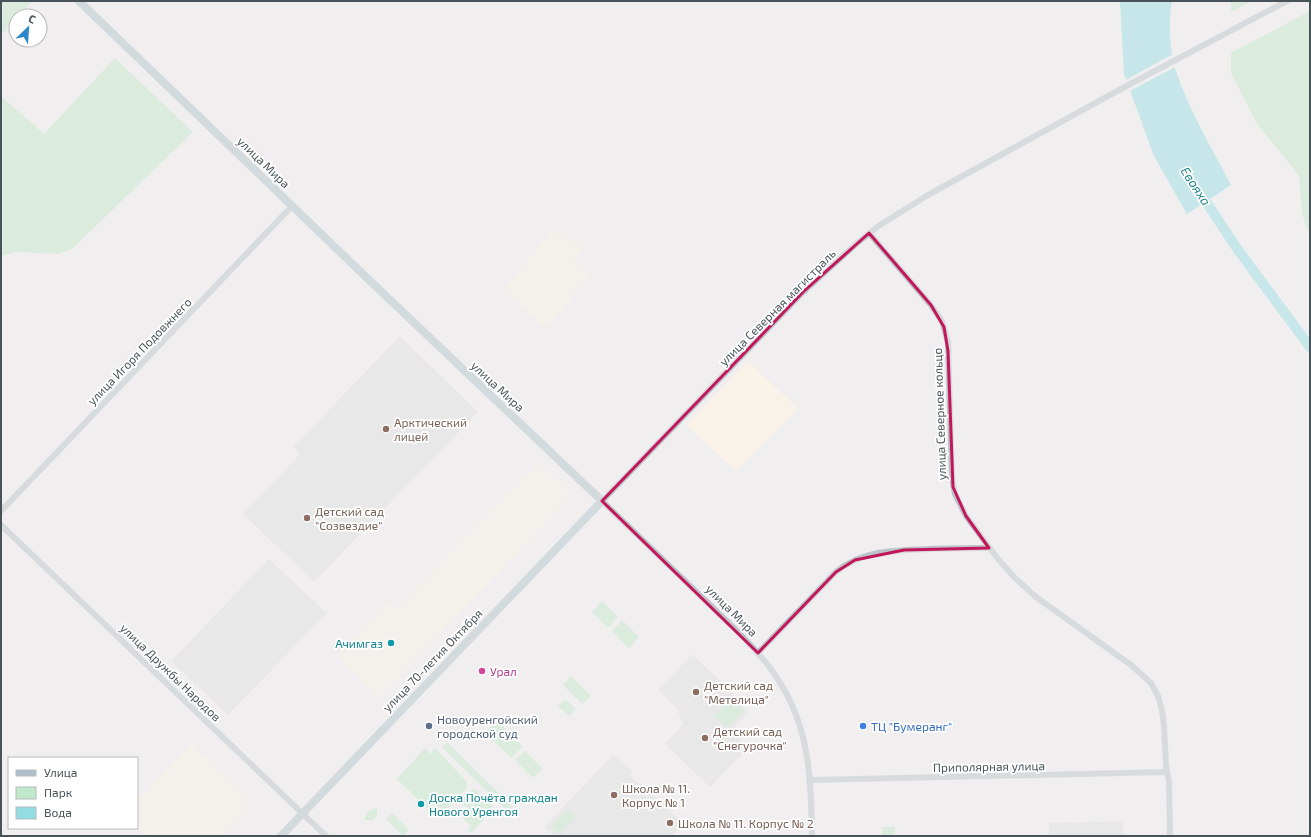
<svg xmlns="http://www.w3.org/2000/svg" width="1311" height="837" font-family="'Exo 2',sans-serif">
	<rect width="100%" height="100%" fill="#f0eeee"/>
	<g fill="#f9f2e8">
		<path d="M 552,230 L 558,235 L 561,231 L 582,249 L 573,259 L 591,275 L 569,298 L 572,301 L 546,328 L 503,291 Z"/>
		<path d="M 748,361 L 798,409 L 736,471 L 686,425 Z"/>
		<path d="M 539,463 L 572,495 L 379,698 L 336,655 L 388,601 L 396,609 Z"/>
		<path d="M 192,743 L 241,790 L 241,818 L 224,836 L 147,836 L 137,827 L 137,801 Z"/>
	</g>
	<g fill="#e1dfdf">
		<path d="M 400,336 L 478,412 L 314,582 L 243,514 L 300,454 L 293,447 Z"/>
		<path d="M 269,559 L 327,613 L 228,715 L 171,661 Z"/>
		<path d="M 692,654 L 734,694 L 732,697 L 749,712 L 731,730 L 749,747 L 710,787 L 665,744 L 683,724 L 677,709 L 658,690 Z"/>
		<path d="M 613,755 L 619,758 L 632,771 L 631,776 L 637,782 L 640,783 L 684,824 L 672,836 L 554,836 L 544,827 Z"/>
		<path d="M 1123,821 L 1123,832 L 1125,833 L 1125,836 L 1049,836 L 1049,823 Z"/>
	</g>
	<g fill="#c0e9cb">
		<path d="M 1,1 L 32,1 L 19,16 L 16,16 L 16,19 L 1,35 Z"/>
		<path d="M 1231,1 L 1252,1 L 1231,12 Z"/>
		<path d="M 1310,11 L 1310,231 L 1307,228 L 1302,214 L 1299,177 L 1290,164 L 1257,124 L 1231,73 L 1231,53 Z"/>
		<path d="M 115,58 L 193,132 L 72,249 L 59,254 L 16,252 L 1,256 L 1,96 L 44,134 Z"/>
		<path d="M 602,601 L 618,617 L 608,628 L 592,612 Z"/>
		<path d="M 622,620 L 639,637 L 629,648 L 612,631 Z"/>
		<path d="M 571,676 L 591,696 L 582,704 L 563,685 Z"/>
		<path d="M 732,697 L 745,710 L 727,728 L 714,716 Z"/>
		<path d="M 565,699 L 576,709 L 569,716 L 558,706 Z"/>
		<path d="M 497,720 L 523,747 L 511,758 L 485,732 Z"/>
		<path d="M 447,742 L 513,807 L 508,812 L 442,747 Z"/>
		<path d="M 425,748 L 431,754 L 435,748 L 467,782 L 466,789 L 442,815 L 432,805 L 428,809 L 397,779 Z"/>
		<path d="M 525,751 L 543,769 L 533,778 L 515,760 Z"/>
		<path d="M 474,788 L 494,808 L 471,833 L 468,830 L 471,826 L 462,817 L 469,809 L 461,802 Z"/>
		<path d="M 377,807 L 377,816 L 373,820 L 364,820 L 368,812 Z"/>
		<path d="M 567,810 L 575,818 L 560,835 L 551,826 Z"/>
		<path d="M 392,813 L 409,830 L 403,836 L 386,819 Z"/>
		<rect x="882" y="827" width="13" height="9"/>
	</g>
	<path fill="#92dce2" d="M 1120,1 L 1172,1 C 1168,19 1170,54 1176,71 C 1189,111 1212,148 1231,185 L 1187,214 L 1154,156 L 1124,74 Z"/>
	<path fill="#f0eeee" d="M 1175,53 L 1177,66 L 1128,92 L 1124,81 Z"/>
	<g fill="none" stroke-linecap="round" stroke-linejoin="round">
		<path stroke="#92dce2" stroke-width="10" d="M 1199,191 L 1238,250 L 1310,347"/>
		<g stroke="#bac4c9" stroke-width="6">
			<path d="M 869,233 L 931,305 L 942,321 L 948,342 L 952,478 L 955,494 L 966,516 L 998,559 L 1015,578 L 1036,597 L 1131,665 L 1151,683 L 1158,696 L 1162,710 L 1164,726 L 1166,765 L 1169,782 L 1170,836"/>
			<path d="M 1,511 L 292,206"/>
			<path d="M 1,525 L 326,836"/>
			<path d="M 758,653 L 836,572 C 862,550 897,550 930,549 C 950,548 970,548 989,548"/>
			<path d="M 811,780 L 1167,772"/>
			<path d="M 812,836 C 811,779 810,727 777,678 C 767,661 753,648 740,634 L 602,501 L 803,292 L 857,243 L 880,225 L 928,195 L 1119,90 L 1287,1"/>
		</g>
		<path stroke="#b0c0ca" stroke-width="8" d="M 79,1 L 366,277 L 602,501 L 281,836"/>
	</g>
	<path d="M0 0H1311V837H0ZM 869,233 L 931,305 L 944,327 L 948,351 L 953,487 L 966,516 L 989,548 L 904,550 L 855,560 L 836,572 L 758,653 L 602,501 L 803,292 Z" fill="#f0eeee" fill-opacity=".55" fill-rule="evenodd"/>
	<path fill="none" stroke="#c2185b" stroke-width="3" stroke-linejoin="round" d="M 869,233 L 931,305 L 944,327 L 948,351 L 953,487 L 966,516 L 989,548 L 904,550 L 855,560 L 836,572 L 758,653 L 602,501 L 803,292 Z"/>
	<g fill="#8d6e63" stroke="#fff" stroke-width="1.5">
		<circle cx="386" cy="429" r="4"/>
		<circle cx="307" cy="518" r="4"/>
		<circle cx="696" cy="692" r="4"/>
		<circle cx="705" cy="738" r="4"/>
		<circle cx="614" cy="795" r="4"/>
		<circle cx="670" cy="823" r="4"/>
	</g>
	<g fill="#0f9aa8" stroke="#fff" stroke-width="1.5">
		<circle cx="391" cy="643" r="4"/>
		<circle cx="421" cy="804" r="4"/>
	</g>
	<circle fill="#d1479c" stroke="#fff" stroke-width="1.5" cx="482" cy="671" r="4"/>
	<circle fill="#5c6f8a" stroke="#fff" stroke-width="1.5" cx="429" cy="726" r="4"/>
	<circle fill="#3f7fe0" stroke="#fff" stroke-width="1.5" cx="863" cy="726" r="4"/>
	<g text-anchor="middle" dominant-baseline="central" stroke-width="3.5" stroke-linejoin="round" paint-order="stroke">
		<g font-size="12" fill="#485359" stroke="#fff">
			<text transform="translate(264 162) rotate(44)">улица Мира</text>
			<text transform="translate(777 307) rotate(-45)">улица Северная магистраль</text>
			<text transform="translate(139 351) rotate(-46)">улица Игоря Подовжнего</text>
			<text transform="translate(498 386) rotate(43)">улица Мира</text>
			<text transform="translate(939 414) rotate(-92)">улица Северное кольцо</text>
			<text transform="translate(732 610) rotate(45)">улица Мира</text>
			<text transform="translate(432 660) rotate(-46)">улица 70-летия Октября</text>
			<text transform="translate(171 672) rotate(44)">улица Дружбы Народов</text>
			<text transform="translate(989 766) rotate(-1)">Приполярная улица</text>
		</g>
		<g font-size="12" fill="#785e54" stroke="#fff" text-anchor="start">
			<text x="394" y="422">Арктический<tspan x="394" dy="14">лицей</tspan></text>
			<text x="315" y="511">Детский сад<tspan x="315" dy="14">"Созвездие"</tspan></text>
			<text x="704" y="685">Детский сад<tspan x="704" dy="14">"Метелица"</tspan></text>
			<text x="713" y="731">Детский сад<tspan x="713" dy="14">"Снегурочка"</tspan></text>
			<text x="622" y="788">Школа № 11.<tspan x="622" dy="14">Корпус № 1</tspan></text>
			<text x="678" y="823">Школа № 11. Корпус № 2</text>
		</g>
		<g font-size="12" fill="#0d838f" stroke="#fff" text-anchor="end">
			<text x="383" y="643">Ачимгаз</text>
			<text x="429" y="797" text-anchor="start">Доска Почёта граждан<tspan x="429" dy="14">Нового Уренгоя</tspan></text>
		</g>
		<g font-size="12" fill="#b23c85" stroke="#fff" text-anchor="start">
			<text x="490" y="671">Урал</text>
		</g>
		<g font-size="12" fill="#4e5e75" stroke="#fff" text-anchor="start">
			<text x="437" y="719">Новоуренгойский<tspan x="437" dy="14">городской суд</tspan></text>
		</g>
		<g font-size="12" fill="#366cbe" stroke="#fff" text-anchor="start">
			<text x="871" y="726">ТЦ "Бумеранг"</text>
		</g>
		<g font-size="13" font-style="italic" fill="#1b828a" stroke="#fff">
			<text transform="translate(1196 186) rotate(57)">Евояха</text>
		</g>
	</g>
	<rect width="1311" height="837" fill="none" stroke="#485359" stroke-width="4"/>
	<rect x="8" y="757" width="130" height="72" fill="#ffffff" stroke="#b6babd"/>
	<rect x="16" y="770" width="20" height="6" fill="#b0c0ca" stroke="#b6babd"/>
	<text x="44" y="777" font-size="12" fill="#485359">Улица</text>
	<rect x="16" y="787" width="20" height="12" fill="#c0e9cb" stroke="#b6babd"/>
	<text x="44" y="797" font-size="12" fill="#485359">Парк</text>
	<rect x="16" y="807" width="20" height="12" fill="#92dce2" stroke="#b6babd"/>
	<text x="44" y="817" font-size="12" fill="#485359">Вода</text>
	<g transform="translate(28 28) rotate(25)"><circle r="19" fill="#ffffff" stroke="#b6babd"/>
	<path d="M0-3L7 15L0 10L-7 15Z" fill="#2d87cb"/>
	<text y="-6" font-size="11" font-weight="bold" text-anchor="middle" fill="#485359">С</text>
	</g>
</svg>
